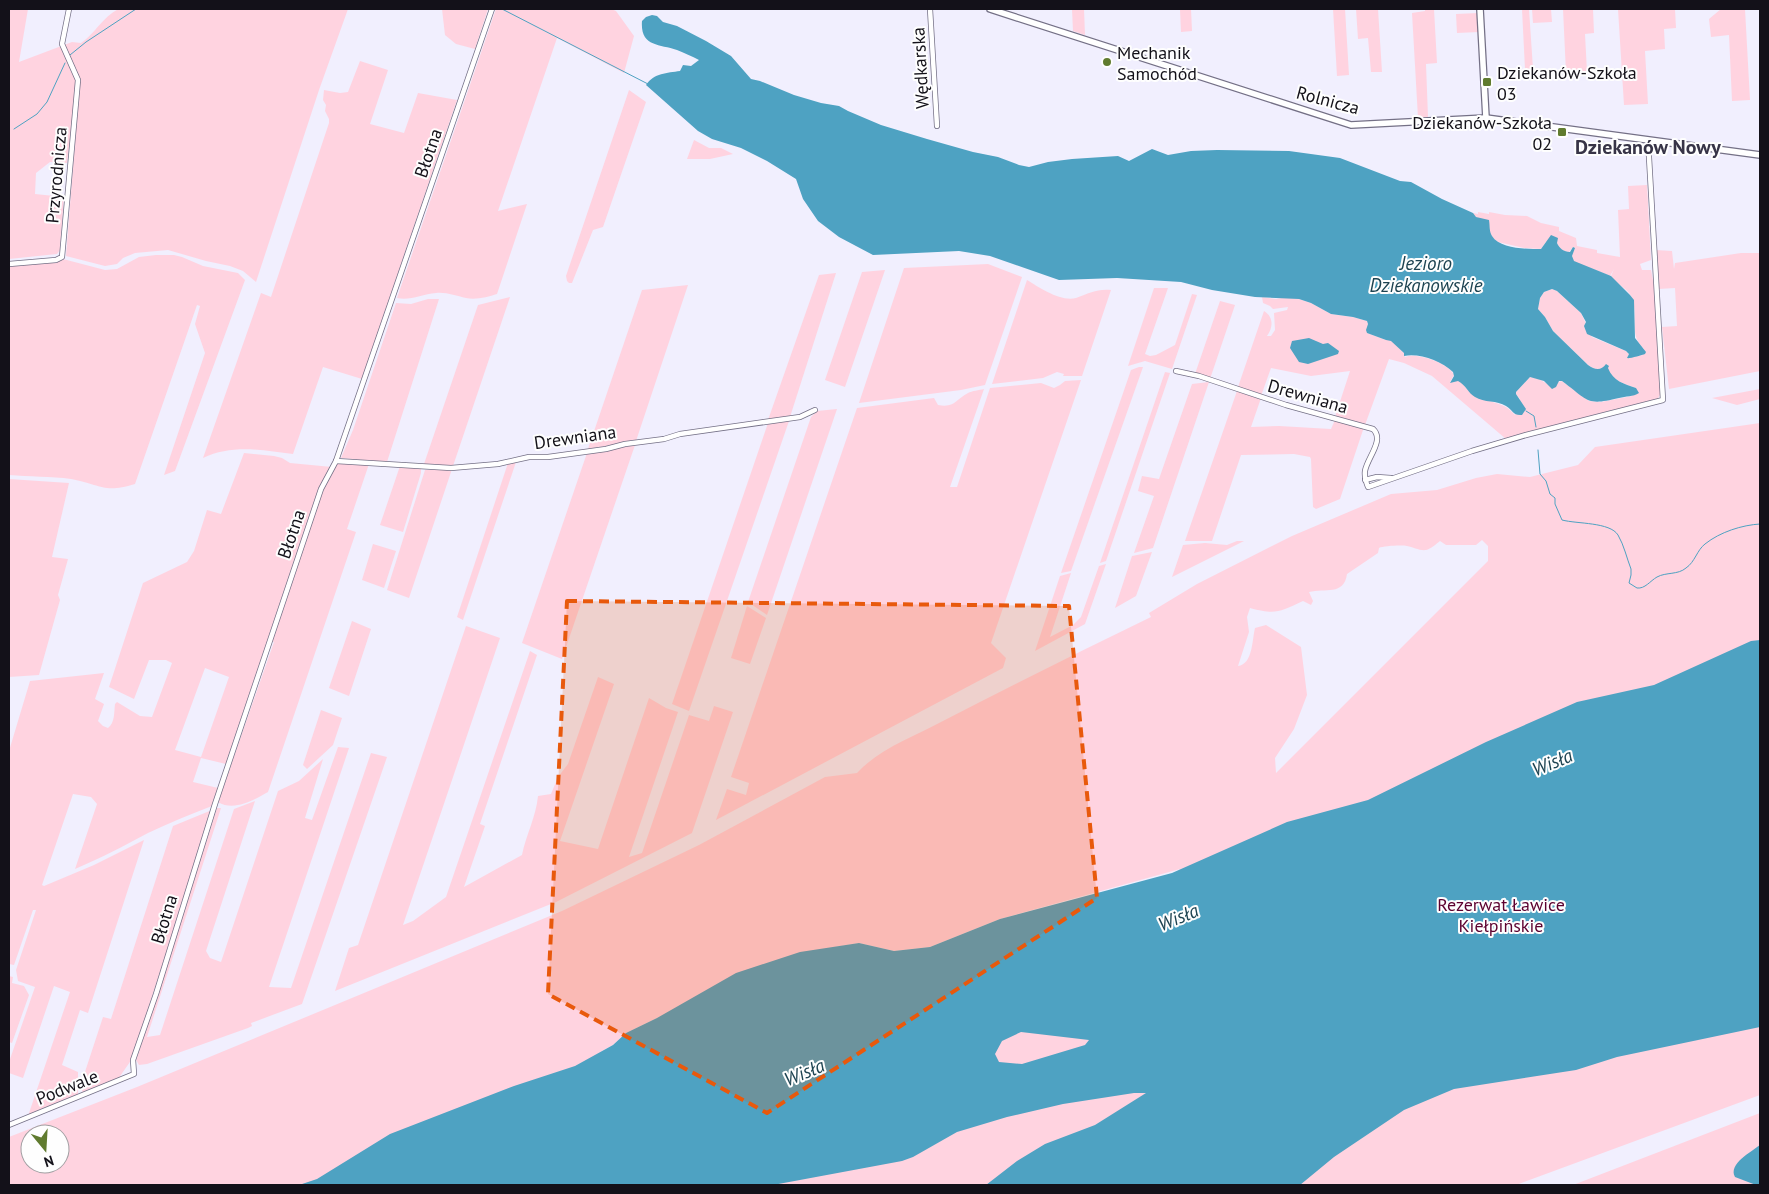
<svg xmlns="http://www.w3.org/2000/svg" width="1769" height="1194" font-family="'PT Sans',sans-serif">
	<rect width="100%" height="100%" fill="#f1effe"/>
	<g fill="#ffd3e0" fill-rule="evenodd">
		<path d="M 9,9 L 28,9 L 19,62 L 72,42 L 81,43 C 96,33 102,17 119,9 L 348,9 L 319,90 L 256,282 L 243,271 L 230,266 L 206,261 L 168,250 L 135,253 L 123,258 L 117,264 L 105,266 L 66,256 L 75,142 L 69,147 L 67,163 L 50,162 L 36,173 L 35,194 L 64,197 L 60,250 L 57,254 L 9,259 Z"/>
		<path d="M 442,9 L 488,9 L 475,49 L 456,44 L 445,35 Z"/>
		<path d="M 496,9 L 611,9 L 616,11 L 634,36 L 624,73 L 557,38 L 498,211 L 527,204 L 497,294 C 488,297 476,300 466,298 C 456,296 447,292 436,293 C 422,294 410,301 397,298 Z"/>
		<path d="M 1072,9 L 1084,9 L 1085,35 L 1073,31 Z"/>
		<path d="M 1180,9 L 1191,9 L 1192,31 L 1181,32 Z"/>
		<path d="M 1333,9 L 1345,9 L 1349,75 L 1337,76 Z"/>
		<path d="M 1356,9 L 1378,9 L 1382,72 L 1371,72 L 1368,38 L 1358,39 Z"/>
		<path d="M 1425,9 L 1434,9 L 1437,63 L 1426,64 L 1428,117 L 1418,118 L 1412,13 L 1425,11 Z"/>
		<path d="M 1522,9 L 1529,9 L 1533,69 L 1525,69 Z"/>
		<path d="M 1532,9 L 1551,9 L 1552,22 L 1533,23 Z"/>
		<path d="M 1563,9 L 1593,9 L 1594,33 L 1585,34 L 1587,72 L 1566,73 Z"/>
		<path d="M 1618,9 L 1675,9 L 1676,28 L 1664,29 L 1665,49 L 1645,51 L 1648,104 L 1624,105 Z"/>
		<path d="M 1721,9 L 1745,9 L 1750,100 L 1732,101 L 1729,35 L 1711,37 L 1709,19 Z"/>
		<path d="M 1478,13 L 1479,32 L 1457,33 L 1456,14 Z"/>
		<path d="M 360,61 L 388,70 L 370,124 L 404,133 L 418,93 L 457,100 L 362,379 L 323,367 L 293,454 C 262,450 232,444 203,458 L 261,293 L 271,297 L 329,123 L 329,119 L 325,111 L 326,105 L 323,100 L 324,90 L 340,93 L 348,92 Z"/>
		<path d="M 629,90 L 646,102 L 603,227 L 593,230 L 572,283 L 569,283 L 567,281 L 566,276 Z"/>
		<path d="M 694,140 L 709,148 L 721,148 L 733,154 L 710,159 L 687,159 Z"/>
		<path d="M 1647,185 L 1651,260 L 1640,264 L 1642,270 L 1651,270 L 1655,290 L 1661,393 L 1657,400 L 1605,412 L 1506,439 L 1432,376 L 1404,363 L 1389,359 L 1365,425 L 1335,417 L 1350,371 L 1311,376 L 1271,368 L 1261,396 L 1238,387 L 1264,311 C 1274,317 1273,328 1267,336 L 1271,336 L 1275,330 L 1274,313 L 1287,310 L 1288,307 L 1273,309 L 1270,306 L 1263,303 L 1262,297 L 1276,299 L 1287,297 L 1299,299 L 1311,303 L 1331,314 L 1353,317 L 1367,321 L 1368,324 L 1367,333 L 1386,340 L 1391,340 L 1404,353 L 1405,357 C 1417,352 1450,364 1454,375 L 1450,382 L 1458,380 C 1465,384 1467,391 1472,394 C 1488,404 1503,400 1515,415 L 1520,399 L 1516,394 L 1516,392 L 1530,377 L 1539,379 L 1549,385 L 1562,381 L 1589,401 L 1601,402 L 1632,396 L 1636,388 C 1624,384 1613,381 1607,368 L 1609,366 C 1601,369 1596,371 1588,365 L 1553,331 L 1545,317 L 1538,309 L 1540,298 L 1544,292 L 1552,289 L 1557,291 L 1581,313 L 1592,337 L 1626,351 L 1629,354 L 1628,358 L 1643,355 L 1644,349 C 1627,333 1640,315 1631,296 C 1628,290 1618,284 1613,279 L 1611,276 L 1614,269 L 1610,276 C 1598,270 1584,267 1573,261 L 1572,256 L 1574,248 L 1573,247 L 1569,252 C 1564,252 1559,248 1557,243 L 1546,242 L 1541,249 L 1524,248 L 1498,242 L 1493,238 L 1481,219 L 1474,216 L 1473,213 L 1478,214 L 1478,212 L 1489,214 L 1489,212 L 1505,215 L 1527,216 L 1541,223 L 1559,227 L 1559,231 L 1576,238 L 1577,246 L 1597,250 L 1597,253 L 1620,257 L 1618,210 L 1629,209 L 1628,186 Z"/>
		<path d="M 1656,250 L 1672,251 L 1674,269 L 1675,263 L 1741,253 L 1760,253 L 1760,371 L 1669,389 L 1662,327 L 1677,326 L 1675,288 L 1659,289 Z"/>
		<path d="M 156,255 L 174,255 L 182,257 L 203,266 L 238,273 L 245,280 L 175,471 L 164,475 L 205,353 L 195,324 L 200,306 L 197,305 L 135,484 C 103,494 100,484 71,479 C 51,476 29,477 9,475 L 9,266 L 56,262 L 63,259 L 105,270 L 117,269 L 139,257 Z"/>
		<path d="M 988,264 L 1022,277 L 985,385 L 961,390 L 859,403 L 904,268 Z"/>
		<path d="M 885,270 L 845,387 L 825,380 L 862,272 Z"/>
		<path d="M 836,273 L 790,417 L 768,420 L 819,275 Z"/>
		<path d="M 1027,280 C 1040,288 1061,302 1076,298 C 1091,293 1095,289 1111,290 L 1082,376 L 1063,376 L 1064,374 L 1057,372 L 1043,378 L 992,384 Z"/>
		<path d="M 688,285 L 636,441 L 588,449 L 642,290 Z"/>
		<path d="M 1154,288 L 1168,288 L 1145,354 L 1150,356 L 1156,355 L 1175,345 L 1192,294 L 1197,295 L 1172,369 L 1145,361 L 1128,366 Z"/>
		<path d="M 510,297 L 453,466 L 424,464 L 478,305 Z"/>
		<path d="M 428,299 L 439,299 L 387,462 L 341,458 L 353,430 L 396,303 L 411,304 Z"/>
		<path d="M 1220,301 L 1235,305 L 1210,379 L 1195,374 Z"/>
		<path d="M 1139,367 L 1143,367 L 1071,571 L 1061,573 L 1131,370 Z"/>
		<path d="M 1165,372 L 1170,373 L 1106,561 L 1100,563 Z"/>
		<path d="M 1081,380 L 991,643 L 1006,658 L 1003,668 L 716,820 L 727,789 L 746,795 L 749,783 L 731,777 L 857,408 L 934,398 L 938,405 C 955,408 955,400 968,393 C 972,391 979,390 984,389 L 950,487 L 957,487 L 990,388 L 1041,383 L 1054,388 L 1060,385 L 1065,381 Z"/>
		<path d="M 1209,382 L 1153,548 L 1134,553 L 1154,496 L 1138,491 L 1142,476 L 1159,479 L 1192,384 Z"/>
		<path d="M 1760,389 L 1760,399 L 1737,405 L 1712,398 Z"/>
		<path d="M 1237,391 L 1261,398 L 1251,427 L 1279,426 L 1331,429 L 1335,420 L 1364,427 L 1340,499 L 1316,509 L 1313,507 L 1311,459 L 1310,457 L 1294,454 L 1241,455 L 1212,541 L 1185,541 Z"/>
		<path d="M 837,409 L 767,615 L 748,602 L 811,417 L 817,411 Z"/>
		<path d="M 789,421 L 689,711 L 672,704 L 768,423 Z"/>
		<path d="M 1760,423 L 1760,1095 L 1516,1185 L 9,1185 L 9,1137 L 137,1087 L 562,911 L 699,845 L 825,777 L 857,773 C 879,749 913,737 941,722 C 1011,686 1081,651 1151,617 L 1149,613 L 1197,584 L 1292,536 L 1391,494 L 1437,490 L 1476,478 L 1497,474 L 1530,477 L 1578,465 L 1595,447 ZM 1482,540 L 1488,546 L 1488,561 L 1276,773 L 1275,758 L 1294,729 L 1307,695 L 1301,647 L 1266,625 L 1255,628 C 1252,640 1253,664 1238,666 L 1249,632 L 1247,617 L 1250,608 C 1276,615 1279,612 1303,601 L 1311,605 L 1313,601 L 1309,592 C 1325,588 1344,596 1347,574 L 1378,553 L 1379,548 C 1383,546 1401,545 1407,546 C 1413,547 1420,551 1426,550 C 1431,549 1436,544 1440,541 L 1446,545 L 1476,545 ZM 1180,869 L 1130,918 L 600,1052 L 613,1045 L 626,1033 L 657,1018 L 835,947 L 859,943 L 894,951 L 930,947 L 1000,919 ZM 30,1134 L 60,1134 L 60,1164 L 30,1164 Z"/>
		<path d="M 635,445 L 562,659 L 522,643 L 587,453 Z"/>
		<path d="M 244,453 L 274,456 L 282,458 L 290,463 L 332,467 L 315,499 L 226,764 L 201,758 L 193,782 L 218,788 L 212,806 C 191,814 169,823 148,833 C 124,846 101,858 75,869 L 97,804 L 91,797 L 73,794 L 42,885 L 44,886 L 94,865 L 144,840 L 88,1013 L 80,1010 L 62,1065 L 78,1072 L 78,1096 L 28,1116 L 70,992 L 54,986 L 23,1078 L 9,1073 L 9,1062 L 35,987 L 18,981 L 16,970 L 36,910 L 33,910 L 14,965 L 9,964 L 9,751 L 30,681 L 104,673 L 95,699 L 104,704 L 98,721 L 103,726 L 108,728 C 115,723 114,712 115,704 L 117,702 L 140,716 L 152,717 L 172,663 L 166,660 L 149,660 L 134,699 L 109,687 L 143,583 L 187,562 L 194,551 L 207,510 L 221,514 ZM 205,668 L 229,677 L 201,757 L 175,750 Z"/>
		<path d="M 336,462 L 369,464 L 347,529 L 356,532 L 268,792 C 254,800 234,812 218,802 L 274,642 L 271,641 L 323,490 L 331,476 Z"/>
		<path d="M 516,462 L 463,620 L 457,617 L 508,463 Z"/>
		<path d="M 400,466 L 421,469 L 421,473 L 403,532 L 380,525 Z"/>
		<path d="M 452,469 L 409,598 L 387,590 L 425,470 Z"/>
		<path d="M 9,479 L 69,483 L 52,557 L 68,559 L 58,595 L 60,600 L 39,675 L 9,677 Z"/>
		<path d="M 1237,541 L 1244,541 L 1172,577 L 1183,545 L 1205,543 L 1227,545 Z"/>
		<path d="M 373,544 L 396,551 L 384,588 L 362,580 Z"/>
		<path d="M 1152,552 L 1136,596 L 1115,608 L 1132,556 Z"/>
		<path d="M 1106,564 L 1085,624 L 1035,651 L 1060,576 L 1071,573 L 1050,637 L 1073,625 L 1081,617 L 1099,566 Z"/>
		<path d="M 747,606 L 766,618 L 750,664 L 731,658 Z"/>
		<path d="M 352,621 L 371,629 L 349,696 L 329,688 Z"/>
		<path d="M 466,626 L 500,638 L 403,925 L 413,921 L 446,897 L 530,651 L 537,655 L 480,824 L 485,826 L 464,887 L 522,855 C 526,835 536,817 538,796 L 551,794 L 558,777 L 568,764 L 598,677 L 614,684 L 560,841 L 598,849 L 649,698 L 666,708 L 678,712 L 629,857 L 642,853 L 689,715 L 709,721 L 714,706 L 733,712 L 692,833 L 556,902 L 335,991 L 349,948 L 358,945 Z"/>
		<path d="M 321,710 L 342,718 L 333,745 L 307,769 L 303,765 Z"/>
		<path d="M 338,747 L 349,748 L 269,987 L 291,988 L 371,753 L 387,757 L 302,1004 L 251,1023 L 252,1026 L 248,1028 L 147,1064 L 139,1065 L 136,1060 L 138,1054 L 217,808 L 221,808 L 147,1037 L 160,1035 L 234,809 L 255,801 L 206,951 L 210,958 L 221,962 L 278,791 L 299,781 L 323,759 L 305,818 L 312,820 Z"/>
		<path d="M 212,810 L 132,1059 L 118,1079 L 83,1094 L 81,1087 L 82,1081 L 103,1017 L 111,1019 L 173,826 Z"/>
		<path d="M 9,976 L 13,977 L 12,983 L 24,986 L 29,995 L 12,1043 L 9,1042 Z"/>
		<path d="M 1760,1113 L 1760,1185 L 1573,1185 Z"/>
	</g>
	<g fill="#4ea2c2" fill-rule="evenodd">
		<path d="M 652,15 L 657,16 L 663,22 L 677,26 L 706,41 L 731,56 L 751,79 L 760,81 L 794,95 L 821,103 L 839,106 L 848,111 L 881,125 L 927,139 L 973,152 L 998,157 L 1019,165 L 1029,167 L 1048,162 L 1072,159 L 1118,156 L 1129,161 L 1152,149 L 1168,155 L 1191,151 L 1217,150 L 1289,151 L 1340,158 L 1400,181 L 1411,182 L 1442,199 L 1473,213 L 1476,217 L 1489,220 C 1490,226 1489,231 1492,236 C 1500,249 1527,249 1541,249 L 1551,235 L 1558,238 L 1557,243 C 1559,248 1564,252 1570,252 L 1573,247 L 1575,248 L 1572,256 L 1574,261 L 1611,276 L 1630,295 L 1634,300 L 1635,338 L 1646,352 L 1645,354 C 1642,355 1629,359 1627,358 L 1629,354 L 1626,351 L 1587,334 L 1584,326 L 1586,322 L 1581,313 L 1557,291 L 1552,289 L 1544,292 L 1540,298 L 1538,309 L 1545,317 L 1553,331 L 1588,365 C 1595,370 1601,371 1606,364 L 1609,366 L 1608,368 C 1613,381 1624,384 1636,388 L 1639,393 C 1633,397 1626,396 1619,398 C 1586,406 1589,401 1562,381 L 1559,381 L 1556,387 L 1552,389 L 1544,381 L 1530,377 L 1516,392 L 1516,394 L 1526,409 L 1522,415 C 1513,416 1513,410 1506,406 C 1497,400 1484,403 1475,397 C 1468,393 1466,385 1458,381 L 1450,383 L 1454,376 L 1453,372 C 1441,361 1420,353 1404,356 L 1404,353 L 1391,341 L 1386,340 L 1367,333 L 1366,330 L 1368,324 L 1367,321 L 1353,317 L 1331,314 L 1311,303 L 1299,299 L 1255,297 L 1212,290 L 1181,282 L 1117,278 L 1059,280 L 990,256 L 959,251 L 873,255 L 839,237 L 818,221 L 803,199 L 796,179 L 767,161 L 741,148 L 712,139 L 698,131 L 646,85 C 654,73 667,73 680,71 L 683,65 L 691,66 L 699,60 C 692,56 684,53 677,50 C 659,44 640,47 642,21 L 646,17 Z"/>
		<path d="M 1309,338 L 1323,344 L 1328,343 L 1339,351 L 1338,354 L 1308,364 L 1299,362 L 1290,348 L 1292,341 Z"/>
		<path d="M 1760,640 L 1760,1027 L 1617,1057 L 1576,1070 L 1454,1089 L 1404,1110 L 1334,1157 L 1300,1185 L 986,1185 L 1017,1161 L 1045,1144 L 1095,1125 L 1146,1093 L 1134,1093 L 1063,1104 L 1007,1117 L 957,1132 L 913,1157 L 902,1161 L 773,1185 L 299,1185 L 317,1179 L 390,1134 L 514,1086 L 575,1066 L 613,1045 L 626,1033 L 657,1018 L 736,973 L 800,952 L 859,943 L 894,951 L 930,947 L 1000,919 L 1172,873 L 1287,822 L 1368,800 L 1486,742 L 1577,702 L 1654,685 L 1751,641 ZM 1021,1032 L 1089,1040 L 1085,1045 L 1022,1064 L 999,1062 L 995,1054 L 1002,1041 Z"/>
		<path d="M 1760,1145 L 1760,1185 L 1756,1185 L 1735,1177 C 1728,1164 1751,1152 1760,1145 Z"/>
	</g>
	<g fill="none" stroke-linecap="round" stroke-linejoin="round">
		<g stroke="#4ea2c2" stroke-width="1">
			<path d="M 502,9 L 648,84"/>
			<path d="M 70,55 L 86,42 L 136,9"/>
			<path d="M 14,129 L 37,114 L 47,102 L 65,63"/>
			<path d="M 1526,411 L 1534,416 L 1536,427"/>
			<path d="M 1538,450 L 1540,474 L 1546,481 L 1550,494 L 1555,498 L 1555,504 L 1562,520 C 1577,524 1610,522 1618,535 C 1624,545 1627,559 1631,569 L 1631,575 L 1629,583 L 1637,588 C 1645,589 1650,581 1657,577 C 1666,572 1678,575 1686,568 C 1695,562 1697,550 1705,544 C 1720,532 1742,525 1760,524"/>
		</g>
		<g stroke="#747086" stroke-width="6">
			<g id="minor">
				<path d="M 930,9 L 937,126"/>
				<path d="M 9,264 L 56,260 L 62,257 L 78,80 L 62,44 L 69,9"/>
				<path d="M 1176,371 L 1199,376 L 1286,405 L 1373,429 C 1385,440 1367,458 1365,471 C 1364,477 1366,482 1368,487 L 1472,451 L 1526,435 L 1663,400 L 1648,140"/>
				<path d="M 336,461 L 451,468 L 498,464 L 529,457 L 548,457 L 606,449 L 625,444 L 664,439 L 680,434 L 800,417 L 815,410"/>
				<path d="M 1365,480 L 1377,477 L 1391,478"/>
				<path d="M 9,1125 L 134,1074 L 133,1060 L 156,994 L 215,804 L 321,489 L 336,461 L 492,9"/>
			</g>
		</g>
		<g stroke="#747086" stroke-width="8">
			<g id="tertiary">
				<path d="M 990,9 L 1351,125 L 1486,118 L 1760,155"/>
				<path d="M 1480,9 L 1486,118"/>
			</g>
		</g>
		<use href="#minor" stroke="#fff" stroke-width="4.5"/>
		<use href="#tertiary" stroke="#fff" stroke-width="5.5"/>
	</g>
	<path fill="#e8590c" fill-opacity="0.2" stroke="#e8590c" stroke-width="4" stroke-dasharray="10 6" stroke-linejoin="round" d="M 567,601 L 1069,606 L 1097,898 L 767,1113 L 548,994 Z"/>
	<g fill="#607b2f" stroke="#fefefe" stroke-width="2">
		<circle cx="1107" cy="62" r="5"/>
		<rect x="1482" y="77" width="10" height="10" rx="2.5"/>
		<rect x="1557" y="127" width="10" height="10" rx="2.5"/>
	</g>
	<g text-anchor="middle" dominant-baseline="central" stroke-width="4" stroke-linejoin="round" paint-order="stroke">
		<g font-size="18" fill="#131119" stroke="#fefefe" text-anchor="start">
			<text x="1117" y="52">Mechanik<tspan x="1117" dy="21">Samochód</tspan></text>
			<text x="1497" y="72">Dziekanów-Szkoła<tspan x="1497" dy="21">03</tspan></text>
			<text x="1552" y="122" text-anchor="end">Dziekanów-Szkoła<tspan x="1552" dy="21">02</tspan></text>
		</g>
		<g font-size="18" fill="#131119" stroke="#fefefe">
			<text transform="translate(920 68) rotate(-93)">Wędkarska</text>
			<text transform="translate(1328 100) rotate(15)">Rolnicza</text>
			<text transform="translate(428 153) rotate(-71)">Błotna</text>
			<text transform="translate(56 175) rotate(-85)">Przyrodnicza</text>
			<text transform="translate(1308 396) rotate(16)">Drewniana</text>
			<text transform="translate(575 437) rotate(-8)">Drewniana</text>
			<text transform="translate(291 534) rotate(-71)">Błotna</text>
			<text transform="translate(164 919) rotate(-73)">Błotna</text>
			<text transform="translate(67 1087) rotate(-22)">Podwale</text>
		</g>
		<g font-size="18" fill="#5c012f" stroke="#fefefe">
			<text x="1501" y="904">Rezerwat Ławice<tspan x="1501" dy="21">Kiełpińskie</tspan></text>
		</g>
		<g font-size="19" font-style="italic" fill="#1d4351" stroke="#fefefe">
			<text x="1426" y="263">Jezioro<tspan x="1426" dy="22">Dziekanowskie</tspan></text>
			<text transform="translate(1552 762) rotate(-23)">Wisła</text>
			<text transform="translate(1178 917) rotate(-23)">Wisła</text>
			<text transform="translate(804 1072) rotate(-23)">Wisła</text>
		</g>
		<g font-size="20" font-weight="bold" fill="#373447" stroke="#fefefe">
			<text x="1648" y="147">Dziekanów Nowy</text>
		</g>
	</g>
	<rect width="1769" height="1194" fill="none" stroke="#131119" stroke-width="20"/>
	<g transform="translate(45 1149) rotate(162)"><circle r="24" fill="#fefefe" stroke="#a09fa2"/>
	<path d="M0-4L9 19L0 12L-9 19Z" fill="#607b2f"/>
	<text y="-8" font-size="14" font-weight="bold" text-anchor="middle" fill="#131119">N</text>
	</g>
</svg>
